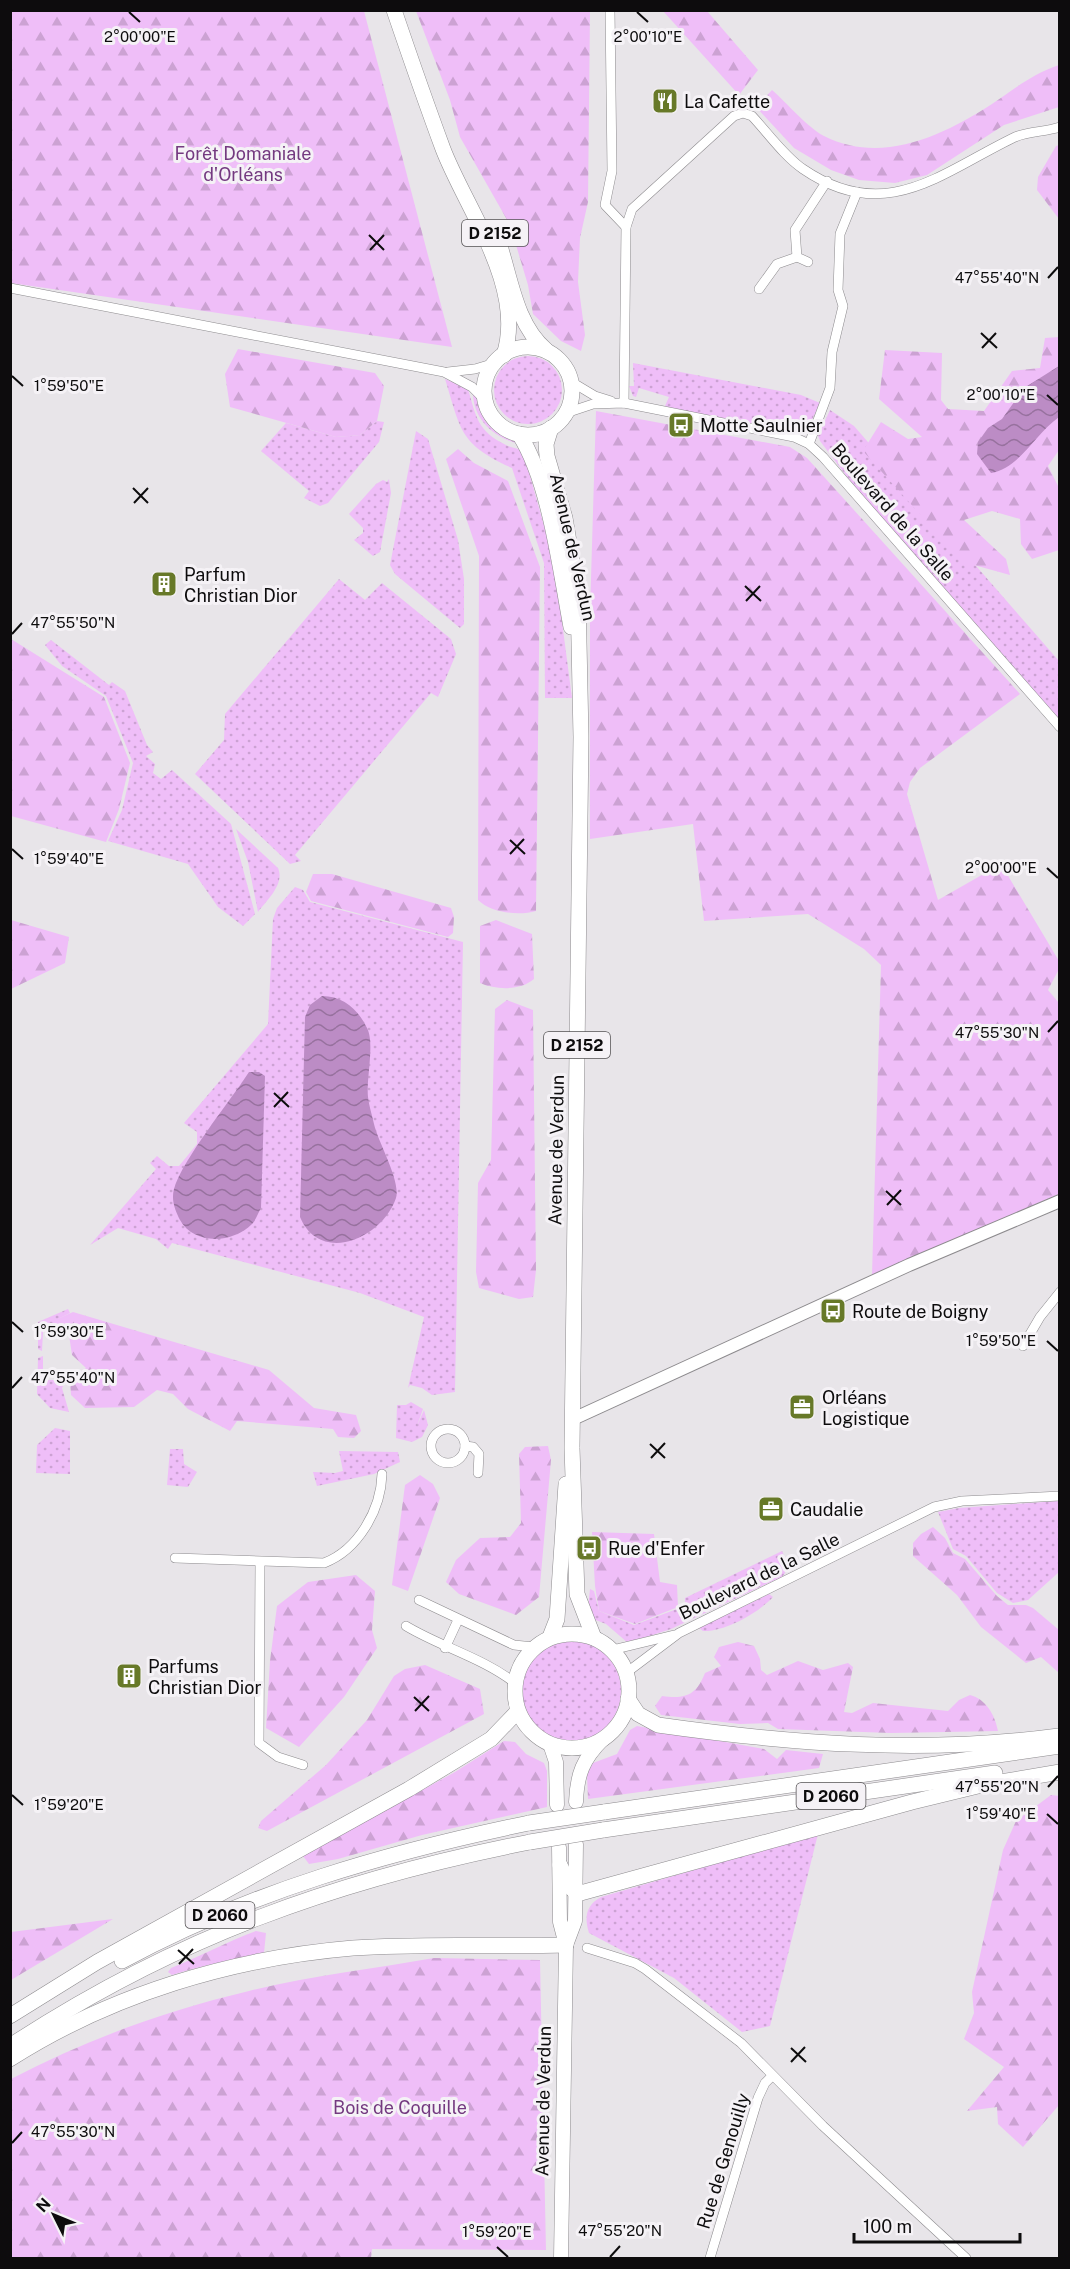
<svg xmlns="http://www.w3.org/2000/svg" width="1070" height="2269" font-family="'Public Sans',sans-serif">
	<defs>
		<pattern id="grass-dots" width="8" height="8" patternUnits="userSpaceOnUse" patternTransform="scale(1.5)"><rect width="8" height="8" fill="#efbef8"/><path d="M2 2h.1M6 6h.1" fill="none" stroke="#cca2d3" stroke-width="1.8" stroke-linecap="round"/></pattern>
		<pattern id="forest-firs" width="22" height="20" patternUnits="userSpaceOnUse" patternTransform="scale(1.5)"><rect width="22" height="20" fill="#efbef8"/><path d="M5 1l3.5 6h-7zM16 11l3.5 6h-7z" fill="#cca2d3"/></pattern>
		<pattern id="water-waves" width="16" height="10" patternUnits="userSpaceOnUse" patternTransform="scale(1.5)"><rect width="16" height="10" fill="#bc8cc5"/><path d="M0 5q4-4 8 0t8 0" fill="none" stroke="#97719e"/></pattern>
	</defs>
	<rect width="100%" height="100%" fill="#e8e5e9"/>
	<g fill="url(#grass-dots)">
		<circle cx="528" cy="390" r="34"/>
		<path d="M 633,363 L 801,395 L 820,403 L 809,426 L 800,431 L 687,413 L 665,406 L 669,397 L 639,388 L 636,397 L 633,396 L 629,386 L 634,386 Z"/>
		<path d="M 445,379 L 468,389 C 476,416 477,431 506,445 C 511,448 518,448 523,451 L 554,561 L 572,698 L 545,698 L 544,563 L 512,468 C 459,444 461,430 445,379 Z"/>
		<path d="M 473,393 L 493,423 L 519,444 C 495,438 473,420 473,393 Z"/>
		<path d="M 830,410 L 854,426 L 1059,661 L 1059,719 L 851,482 L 820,441 L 818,436 Z"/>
		<path d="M 377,421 L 384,422 L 379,442 L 328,503 L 320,506 L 304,498 L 309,491 L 261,451 L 286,423 L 336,437 L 360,435 Z"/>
		<path d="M 416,431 L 428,439 L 458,540 L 464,579 L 464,624 L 460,628 L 395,574 L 390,565 Z"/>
		<path d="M 389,479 L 391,493 L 380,552 L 373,556 L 354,540 L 363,533 L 363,528 L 349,514 L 376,484 L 383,480 L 387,482 Z"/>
		<path d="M 339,579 L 365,600 L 382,583 L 451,639 L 456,654 L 438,697 L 431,693 L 295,855 L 301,861 L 290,864 L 195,774 L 224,740 L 225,714 Z"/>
		<path d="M 51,640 L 109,685 L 112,682 L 125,691 L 147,745 L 153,752 L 146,756 L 155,764 L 153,773 L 161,779 L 172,770 L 231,824 L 255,914 L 243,926 L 218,907 L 188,864 L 108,841 L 122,810 L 133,763 L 106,696 L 62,666 L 45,645 Z"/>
		<path d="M 236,829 L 278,868 C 285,884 267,900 258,912 L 248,862 Z"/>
		<path d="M 295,887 L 303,890 L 310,902 L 463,942 L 455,1392 L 432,1395 L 422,1388 L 410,1385 L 408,1388 L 424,1317 L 360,1293 L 172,1243 L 168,1249 L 156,1239 L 118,1228 L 90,1245 L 156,1169 L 150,1163 L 157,1156 L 169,1166 L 179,1166 L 197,1144 L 197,1132 L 184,1123 L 268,1024 L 273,919 L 277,908 Z"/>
		<path d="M 68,1309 L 70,1313 L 56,1320 L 64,1329 L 62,1332 L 43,1332 L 42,1351 L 38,1349 L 38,1322 Z"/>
		<path d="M 43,1356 L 43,1380 L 63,1380 L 65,1382 L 62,1388 L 69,1412 L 50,1408 L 37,1394 L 38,1358 Z"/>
		<path d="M 411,1402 L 423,1409 L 417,1426 L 424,1410 L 428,1425 L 422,1437 L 412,1442 L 396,1438 L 397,1405 L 406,1405 Z"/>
		<path d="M 55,1428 L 70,1431 L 70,1474 L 36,1473 L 37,1445 Z"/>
		<path d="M 170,1449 L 183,1449 L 184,1464 L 197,1472 L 188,1487 L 167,1485 Z"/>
		<path d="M 339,1451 L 398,1452 L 400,1462 L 374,1474 L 317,1486 L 313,1472 L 335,1473 L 343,1471 Z"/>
		<path d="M 1059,1501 L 1059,1572 L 1028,1600 L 1013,1603 L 997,1593 L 966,1556 L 953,1549 L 938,1512 L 959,1508 Z"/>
		<path d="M 782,1551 L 789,1566 L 783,1576 L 671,1629 L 628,1643 L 606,1624 L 593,1619 L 588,1608 L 590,1589 L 594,1591 L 599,1611 L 634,1625 L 685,1606 L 685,1598 Z"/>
		<path d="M 769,1594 L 773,1597 C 758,1613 725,1632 703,1631 L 699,1628 Z"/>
		<circle cx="570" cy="1691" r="51"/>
		<path d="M 818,1834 L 770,2026 L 742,2032 L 674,1978 L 589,1933 C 584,1917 586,1905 601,1897 Z"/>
	</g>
	<g fill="url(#forest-firs)">
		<path d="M 11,10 L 364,11 L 452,347 L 11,283 Z"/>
		<path d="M 416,11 L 590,11 L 588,202 L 580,238 L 578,282 L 585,335 L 581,351 L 561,341 L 533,314 L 528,285 L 510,225 L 460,137 L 450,100 Z"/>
		<path d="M 663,11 L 707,11 L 758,70 L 739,95 Z"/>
		<path d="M 1059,65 L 1059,107 L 1004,125 L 927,175 L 895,183 L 859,180 L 831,170 L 794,148 L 756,107 L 772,90 C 787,103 807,127 824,136 C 882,165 942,136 992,104 C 1016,88 1032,74 1059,65 Z"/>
		<path d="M 1059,145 L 1059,219 L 1037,190 L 1038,177 L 1056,146 Z"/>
		<path d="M 1059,337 L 1059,450 L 1048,466 L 1059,488 L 1059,550 L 1032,559 L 1021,544 L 1020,519 L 992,511 L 964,520 L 1006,559 L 1010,575 L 963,562 L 863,451 L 881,422 L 908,439 L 922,437 L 879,399 L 885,350 L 942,353 L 941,400 L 948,409 L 984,411 L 1012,371 L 1040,368 L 1045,338 Z"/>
		<path d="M 238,349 L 375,373 L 384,386 L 377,421 L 360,435 L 336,437 L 230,407 L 225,374 Z"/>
		<path d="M 596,411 L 790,447 L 807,458 L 1020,694 L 920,768 L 910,782 L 907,794 L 938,900 L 1001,864 L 1059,961 L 1059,969 L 1048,990 L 1059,1003 L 1059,1194 L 872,1275 L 881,965 L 864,949 L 808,914 L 704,921 L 693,824 L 590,839 L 590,612 Z"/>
		<path d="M 458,449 L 474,463 L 508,481 L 540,567 L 536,911 C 519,916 491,913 478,900 L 479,556 L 446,459 Z"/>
		<path d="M 11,639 L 104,697 L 130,763 L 119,809 L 106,842 L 11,816 Z"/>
		<path d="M 313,874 L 332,874 L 451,908 L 454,917 L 453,933 L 448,937 L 311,901 L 306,892 Z"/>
		<path d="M 11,920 L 69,937 L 65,963 L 11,989 Z"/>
		<path d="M 496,920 L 532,934 L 534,979 C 520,991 496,990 480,983 L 480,926 Z"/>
		<path d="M 507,1000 L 533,1010 L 536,1270 L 533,1297 L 519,1299 L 479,1288 L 476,1272 L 478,1183 L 491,1160 L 495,1009 Z"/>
		<path d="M 73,1312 L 269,1370 L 314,1408 L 356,1415 L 361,1431 L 354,1438 L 338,1437 L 333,1429 L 237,1421 L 230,1431 L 188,1409 L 173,1394 L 157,1390 L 134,1407 L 85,1408 L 71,1395 L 70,1381 L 86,1368 L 72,1355 L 69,1335 L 55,1320 Z"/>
		<path d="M 548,1446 L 551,1460 L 539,1597 L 516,1615 L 459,1594 L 446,1582 L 456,1560 L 480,1538 L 510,1537 L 521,1523 L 519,1454 L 525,1447 Z"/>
		<path d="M 420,1475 L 433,1484 L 440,1498 L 408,1591 L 392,1585 L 405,1485 Z"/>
		<path d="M 933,1527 L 945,1538 L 953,1553 L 965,1559 L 997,1596 L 1008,1605 L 1026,1605 L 1033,1608 L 1059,1630 L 1059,1673 L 1041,1657 L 1026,1663 L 981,1627 L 957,1595 L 913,1556 L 913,1543 L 921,1534 Z"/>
		<path d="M 592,1532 L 654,1534 L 660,1582 L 677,1585 L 678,1607 L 635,1624 L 599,1611 L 595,1586 Z"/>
		<path d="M 356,1575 L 375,1591 L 372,1630 L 377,1648 L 344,1697 L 299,1747 L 266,1728 L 270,1661 L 277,1606 L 308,1582 Z"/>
		<path d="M 738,1642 L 754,1646 L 760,1659 L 761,1670 L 767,1675 L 798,1661 L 823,1670 L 848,1663 L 853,1667 L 844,1712 L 852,1713 L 873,1703 L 948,1711 L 959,1700 L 970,1695 C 986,1699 995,1715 998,1731 L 891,1733 L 778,1729 L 768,1723 L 740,1724 L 661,1715 L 655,1706 L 662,1696 C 685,1699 696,1696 705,1673 L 721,1666 L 714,1657 L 719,1647 Z"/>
		<path d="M 425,1665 L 480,1689 L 484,1714 L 267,1831 L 258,1828 L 261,1821 L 326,1765 L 367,1720 L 394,1676 L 405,1669 Z"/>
		<path d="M 637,1726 L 764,1749 L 777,1759 L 786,1750 L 823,1754 L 819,1768 L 588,1799 L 587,1774 L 593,1763 L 617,1754 L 630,1730 Z"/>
		<path d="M 504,1741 L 515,1742 L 526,1754 L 544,1763 L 547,1771 L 547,1807 L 422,1835 L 338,1859 L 309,1864 L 303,1856 L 455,1772 Z"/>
		<path d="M 1051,1795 L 1060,1796 L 1059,2105 L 1023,2147 L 998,2124 L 997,2107 L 967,2111 L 1004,2067 L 964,2039 L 974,2013 L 972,1992 L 1003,1850 L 1016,1821 Z"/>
		<path d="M 113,1919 L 11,1980 L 11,1932 Z"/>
		<path d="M 256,1931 L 266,1933 L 264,1953 C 233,1960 203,1965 172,1975 L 168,1972 L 171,1968 C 201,1956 226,1942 256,1931 Z"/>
		<path d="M 434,1958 L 540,1960 L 546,2250 L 372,2249 L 371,2258 L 11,2258 L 11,2079 C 88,2039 165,2011 249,1991 C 309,1976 373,1969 434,1958 Z"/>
	</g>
	<g fill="url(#water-waves)">
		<path d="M 1059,366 L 1059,417 C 1035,434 1021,467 991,473 L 977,454 L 978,442 L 988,428 L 1002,419 L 1024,388 Z"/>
		<path d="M 322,996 C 343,996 358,1009 367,1028 C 375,1043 366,1079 368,1097 C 369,1106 372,1115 374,1124 C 378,1142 401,1181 396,1198 C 382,1239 320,1265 300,1217 L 305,1017 L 310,1005 Z"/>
		<path d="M 249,1072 L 259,1072 L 265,1076 L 261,1208 C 258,1213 256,1220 252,1224 C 232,1244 194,1245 180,1220 C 175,1210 171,1200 174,1189 C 182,1160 231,1100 249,1072 Z"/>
	</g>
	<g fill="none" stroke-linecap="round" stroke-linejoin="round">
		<g stroke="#8d8b8e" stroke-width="10">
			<g id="minor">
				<path d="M 610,10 L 612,171 L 605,205 L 626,227"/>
				<path d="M 808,262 L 797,257 L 795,230 L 827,181"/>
				<path d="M 10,288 L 444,372 L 472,387 L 485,400"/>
				<path d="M 759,289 L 777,264 L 797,257"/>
				<path d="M 448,372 L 475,369 L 495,363"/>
				<path d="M 570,381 L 595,396 L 611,401"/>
				<path d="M 624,403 L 626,227 L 632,209 L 734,116 L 743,113 L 752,116 C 768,133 784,156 803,169 C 886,226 942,172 1015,137 C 1030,131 1045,132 1060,127"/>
				<path d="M 566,413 L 593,404 L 624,403 L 794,437 L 809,444 L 823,457 L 1060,727"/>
				<path d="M 809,444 L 830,388 L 832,352 L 843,306 L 838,290 L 840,234 L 857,192"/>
				<path d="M 1023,1346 L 1040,1317 L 1060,1292"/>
				<circle cx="448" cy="1446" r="17"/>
				<path d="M 465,1446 L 473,1447 L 479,1454 L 478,1473"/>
				<path d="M 175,1558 L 324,1563 C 358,1550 381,1510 382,1474"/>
				<path d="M 260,1562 L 259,1743 L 278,1757 L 303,1765"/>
				<path d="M 419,1600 L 514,1645 L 534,1647"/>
				<path d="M 406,1626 C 441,1647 483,1658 515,1683"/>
				<path d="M 445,1648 L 458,1620"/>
				<path d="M 612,1650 L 674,1635"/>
				<path d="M 626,1673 L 679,1633 L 934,1507 L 962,1501 L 1060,1496"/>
				<path d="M 587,1948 L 635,1963 L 645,1969 L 741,2043 L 823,2126 L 966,2258"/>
				<path d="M 710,2258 L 758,2098 L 765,2083 L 772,2076"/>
			</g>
		</g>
		<g stroke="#8d8b8e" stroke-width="14">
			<path id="tertiary" d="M 573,1419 L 909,1265 L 1060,1201"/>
		</g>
		<g stroke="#8d8b8e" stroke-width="15">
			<g id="secondary">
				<path d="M 550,1744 L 556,1762 L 557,1805"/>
				<path d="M 576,1802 C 577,1774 583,1759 603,1739"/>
				<path d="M 559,1847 L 560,1922 L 566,1945 L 561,2258"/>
				<path d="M 566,1945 L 575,1921 L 576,1844"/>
			</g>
		</g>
		<g stroke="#8d8b8e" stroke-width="16">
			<g id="primary">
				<path d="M 394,10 C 410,57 426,103 443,149 C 466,209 526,287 504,355"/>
				<path d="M 498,240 C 511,278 515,323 546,350"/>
				<circle cx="528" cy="391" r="44"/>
				<path d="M 551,428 L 546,444 L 547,456 L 565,518 L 578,595 L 581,737 L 572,1448 L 577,1594 L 594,1638"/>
				<path d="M 519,434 C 550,482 560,570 571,627"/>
				<circle cx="572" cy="1691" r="57"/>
				<path d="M 550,1637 L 557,1619 L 566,1484"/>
			</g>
		</g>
		<g stroke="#8d8b8e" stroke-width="16">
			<g id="trunk">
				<path d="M 628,1699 L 638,1714 L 658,1725 C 792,1744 924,1754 1059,1736"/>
				<path d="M 604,1812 L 1060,1746"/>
				<path d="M 603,1830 L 995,1773"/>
				<path d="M 560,1865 L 570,1887 L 577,1894 L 912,1802 L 982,1785 L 1060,1772"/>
				<path d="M 122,1961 C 248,1892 389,1852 529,1823"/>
				<path d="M 10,2016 L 97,1962 L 409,1789 L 491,1739 L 517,1712"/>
				<path d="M 10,2046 C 176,1937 336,1880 530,1842"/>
				<path d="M 10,2059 C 112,1994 233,1958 353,1948 C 423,1943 495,1947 566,1945"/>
			</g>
		</g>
		<use href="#minor" stroke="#fff" stroke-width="9"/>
		<use href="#tertiary" stroke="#fff" stroke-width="12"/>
		<use href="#secondary" stroke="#fff" stroke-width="14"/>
		<use href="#primary" stroke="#fff" stroke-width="15"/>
		<use href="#trunk" stroke="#fff" stroke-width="15"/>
		<g stroke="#8d8b8e" stroke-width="16" stroke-linecap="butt">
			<g id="trunk-bridge">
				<path d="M 529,1823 L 604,1812"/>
				<path d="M 530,1842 L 603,1830"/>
			</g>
		</g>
		<use href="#trunk-bridge" stroke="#fff" stroke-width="15"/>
	</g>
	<path fill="none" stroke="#0d0c0d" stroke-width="2" d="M 129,12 L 140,22M 637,12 L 648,22M 369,235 L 384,250M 370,250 L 384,235M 1048,278 L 1058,267M 981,333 L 997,348M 982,348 L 996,333M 12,376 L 23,386M 1047,395 L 1058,405M 133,488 L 148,503M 134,503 L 148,488M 745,586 L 761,601M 746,601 L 760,586M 12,634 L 22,623M 510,840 L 525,854M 12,849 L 23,859M 510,854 L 524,839M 1047,868 L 1058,878M 1048,1032 L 1058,1021M 274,1093 L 289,1107M 274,1107 L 288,1092M 886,1191 L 901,1205M 887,1205 L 901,1190M 12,1322 L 23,1332M 1047,1341 L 1058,1351M 12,1388 L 22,1377M 650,1444 L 665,1458M 651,1458 L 665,1443M 414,1697 L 429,1711M 415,1711 L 429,1696M 1048,1787 L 1058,1776M 12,1795 L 23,1805M 1047,1814 L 1058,1824M 178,1950 L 194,1964M 179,1964 L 193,1949M 791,2048 L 806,2062M 791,2062 L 805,2047M 12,2143 L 22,2132M 497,2247 L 508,2257M 610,2257 L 620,2246"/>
	<defs>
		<g id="restaurant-square" transform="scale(1.35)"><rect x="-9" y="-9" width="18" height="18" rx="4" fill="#677928" stroke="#f5f2f6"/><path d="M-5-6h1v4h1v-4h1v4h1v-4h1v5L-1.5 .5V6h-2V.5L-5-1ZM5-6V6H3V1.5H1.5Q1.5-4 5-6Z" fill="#fff"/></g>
		<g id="bus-square" transform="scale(1.35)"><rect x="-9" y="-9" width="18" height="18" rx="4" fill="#677928" stroke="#f5f2f6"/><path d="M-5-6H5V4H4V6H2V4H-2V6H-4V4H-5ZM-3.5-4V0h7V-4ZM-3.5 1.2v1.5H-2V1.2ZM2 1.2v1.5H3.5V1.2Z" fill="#fff"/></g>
		<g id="building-square" transform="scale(1.35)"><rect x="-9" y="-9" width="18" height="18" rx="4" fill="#677928" stroke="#f5f2f6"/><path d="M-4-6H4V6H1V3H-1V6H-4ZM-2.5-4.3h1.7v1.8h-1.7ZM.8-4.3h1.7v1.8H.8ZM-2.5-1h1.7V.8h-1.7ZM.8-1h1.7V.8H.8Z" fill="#fff"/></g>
		<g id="office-square" transform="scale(1.35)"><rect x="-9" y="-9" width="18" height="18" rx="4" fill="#677928" stroke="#f5f2f6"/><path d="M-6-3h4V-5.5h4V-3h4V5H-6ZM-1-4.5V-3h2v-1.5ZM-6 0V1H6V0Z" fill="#fff"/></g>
	</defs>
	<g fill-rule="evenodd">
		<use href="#restaurant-square" x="665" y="101"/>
		<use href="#bus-square" x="681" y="425"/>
		<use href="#building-square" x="164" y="584"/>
		<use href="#bus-square" x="833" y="1311"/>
		<use href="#office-square" x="802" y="1407"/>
		<use href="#office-square" x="771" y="1509"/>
		<use href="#bus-square" x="589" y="1548"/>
		<use href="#building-square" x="129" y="1676"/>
	</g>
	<g text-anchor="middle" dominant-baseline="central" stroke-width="6" stroke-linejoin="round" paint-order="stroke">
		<g fill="#f5f2f6" stroke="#535153" stroke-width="1.5">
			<rect x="462" y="220" width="66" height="26" rx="4.5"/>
			<rect x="544" y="1032" width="66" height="26" rx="4.5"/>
			<rect x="796.5" y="1783" width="69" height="26" rx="4.5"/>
			<rect x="185.5" y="1902" width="69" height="26" rx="4.5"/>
		</g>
		<g font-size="16" font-weight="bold" fill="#0d0c0d">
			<text x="495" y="233">D 2152</text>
			<text x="577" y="1045">D 2152</text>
			<text x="831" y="1796">D 2060</text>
			<text x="220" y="1915">D 2060</text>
		</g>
		<g font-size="18" fill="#0d0c0d" stroke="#f5f2f6" text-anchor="start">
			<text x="684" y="101">La Cafette</text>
			<text x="700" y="425">Motte Saulnier</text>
			<text x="184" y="574">Parfum<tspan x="184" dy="21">Christian Dior</tspan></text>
			<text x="852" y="1311">Route de Boigny</text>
			<text x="822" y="1397">Orléans<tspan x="822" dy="21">Logistique</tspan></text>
			<text x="790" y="1509">Caudalie</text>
			<text x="608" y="1548">Rue d'Enfer</text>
			<text x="148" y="1666">Parfums<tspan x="148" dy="21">Christian Dior</tspan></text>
		</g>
		<g font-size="18" fill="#743980" stroke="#f5f2f6">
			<text x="243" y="153">Forêt Domaniale<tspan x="243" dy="21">d'Orléans</tspan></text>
			<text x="400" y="2107">Bois de Coquille</text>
		</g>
		<g font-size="18" fill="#0d0c0d" stroke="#f5f2f6">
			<text transform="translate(893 512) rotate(49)">Boulevard de la Salle</text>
			<text transform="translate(573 547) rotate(77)">Avenue de Verdun</text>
			<text transform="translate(556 1150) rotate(-89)">Avenue de Verdun</text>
			<text transform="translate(759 1576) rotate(-26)">Boulevard de la Salle</text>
			<text transform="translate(543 2101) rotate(-89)">Avenue de Verdun</text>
			<text transform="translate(723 2161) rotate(-73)">Rue de Genouilly</text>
		</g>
	</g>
	<g font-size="15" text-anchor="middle" fill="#0d0c0d" stroke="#f5f2f6" stroke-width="6" stroke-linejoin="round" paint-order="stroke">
		<text x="140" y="42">2°00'00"E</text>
		<text x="648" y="42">2°00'10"E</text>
		<text x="997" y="283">47°55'40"N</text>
		<text x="69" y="391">1°59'50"E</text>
		<text x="1001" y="400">2°00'10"E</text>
		<text x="73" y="628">47°55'50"N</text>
		<text x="69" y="864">1°59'40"E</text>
		<text x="1001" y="873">2°00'00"E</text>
		<text x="997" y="1038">47°55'30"N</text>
		<text x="69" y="1337">1°59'30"E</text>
		<text x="1001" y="1346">1°59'50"E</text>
		<text x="73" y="1383">47°55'40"N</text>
		<text x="997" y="1792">47°55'20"N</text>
		<text x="69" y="1810">1°59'20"E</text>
		<text x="1001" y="1819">1°59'40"E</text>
		<text x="73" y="2137">47°55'30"N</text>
		<text x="620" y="2236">47°55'20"N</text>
		<text x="497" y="2237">1°59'20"E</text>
	</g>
	<rect width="1070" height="2269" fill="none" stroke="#0d0c0d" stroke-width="24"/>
	<g transform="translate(54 2215) rotate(313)" stroke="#f5f2f6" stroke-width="4.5" paint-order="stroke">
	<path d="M0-4.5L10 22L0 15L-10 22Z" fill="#0d0c0d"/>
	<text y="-9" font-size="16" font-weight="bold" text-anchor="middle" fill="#0d0c0d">N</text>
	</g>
	<path d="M854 2233v9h166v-9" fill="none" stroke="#0d0c0d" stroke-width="3"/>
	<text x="863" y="2233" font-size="18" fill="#0d0c0d" stroke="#f5f2f6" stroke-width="4.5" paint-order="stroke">100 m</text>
</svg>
